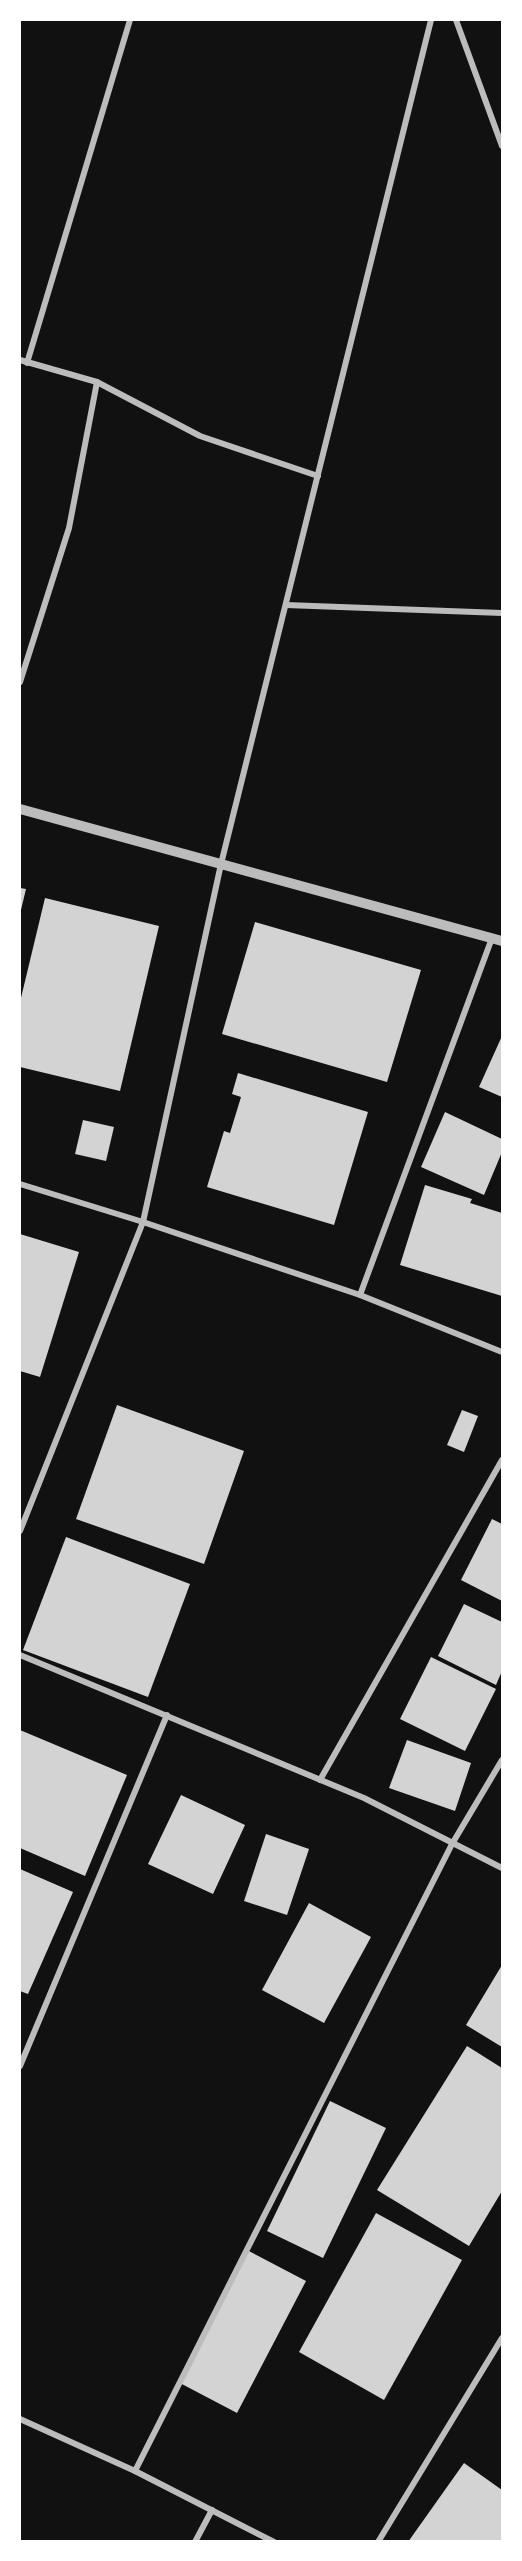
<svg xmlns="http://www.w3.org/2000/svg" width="522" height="2561" font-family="Rubik,sans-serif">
	<rect width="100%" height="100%" fill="#111"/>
	<g fill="#d3d3d3">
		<path d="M 20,888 L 26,889 L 20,914 Z"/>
		<path d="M 45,898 L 159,926 L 120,1091 L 20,1067 L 20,1002 Z"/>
		<path d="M 255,922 L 421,970 L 387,1082 L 222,1034 Z"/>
		<path d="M 502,1036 L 502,1097 L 479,1087 Z"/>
		<path d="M 238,1073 L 368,1112 L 334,1225 L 207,1187 L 224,1131 L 230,1133 L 241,1097 L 232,1094 Z"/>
		<path d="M 445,1112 L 502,1139 L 502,1152 L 484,1195 L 421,1167 Z"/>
		<path d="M 83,1120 L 114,1127 L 106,1161 L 75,1154 Z"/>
		<path d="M 425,1185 L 472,1199 L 470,1203 L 502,1213 L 502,1296 L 400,1265 Z"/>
		<path d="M 20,1234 L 79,1252 L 40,1377 L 20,1371 Z"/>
		<path d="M 117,1405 L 244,1451 L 204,1564 L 76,1519 Z"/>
		<path d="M 462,1410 L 478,1416 L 464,1452 L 447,1445 Z"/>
		<path d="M 492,1519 L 502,1524 L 502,1601 L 461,1580 Z"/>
		<path d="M 66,1537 L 190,1584 L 148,1697 L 23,1650 Z"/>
		<path d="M 464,1604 L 502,1622 L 502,1671 L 496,1685 L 438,1656 Z"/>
		<path d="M 431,1657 L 496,1689 L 465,1751 L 400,1719 Z"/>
		<path d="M 20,1730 L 127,1775 L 85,1876 L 20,1848 Z"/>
		<path d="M 407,1740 L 471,1763 L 455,1811 L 389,1788 Z"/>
		<path d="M 181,1795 L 245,1825 L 213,1894 L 148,1864 Z"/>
		<path d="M 266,1834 L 309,1849 L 287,1915 L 244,1901 Z"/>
		<path d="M 20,1869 L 73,1892 L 28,1994 L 20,1991 Z"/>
		<path d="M 309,1903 L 371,1937 L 324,2023 L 262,1990 Z"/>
		<path d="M 502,1965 L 502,2047 L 466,2025 Z"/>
		<path d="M 467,2046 L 502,2068 L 502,2191 L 469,2246 L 377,2190 Z"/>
		<path d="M 330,2101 L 386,2128 L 323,2258 L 267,2231 Z"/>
		<path d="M 376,2213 L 462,2260 L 384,2400 L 299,2352 Z"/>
		<path d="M 247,2250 L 306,2281 L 237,2413 L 178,2382 Z"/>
		<path d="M 464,2463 L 502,2490 L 502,2542 L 408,2542 Z"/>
	</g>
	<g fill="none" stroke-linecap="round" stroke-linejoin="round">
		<g stroke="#bcbcbc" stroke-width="6">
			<path d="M 456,20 L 502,146"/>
			<path d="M 20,360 L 97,382 L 200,436 L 318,476"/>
			<path d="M 27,363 L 130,20"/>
			<path d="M 286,605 L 502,613"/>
			<path d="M 20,682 L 69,528 L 97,382"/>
			<path d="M 20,1184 L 143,1222 L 360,1295 L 502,1352"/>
			<path d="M 360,1295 L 492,938"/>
			<path d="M 20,1531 L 143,1222 L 221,864 L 431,20"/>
			<path d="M 20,1655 L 364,1798 L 502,1868"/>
			<path d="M 320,1780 L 502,1460"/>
			<path d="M 20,2066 L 167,1715"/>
			<path d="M 20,2419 L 135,2471 L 274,2542"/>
			<path d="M 135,2471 L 452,1844 L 502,1760"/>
			<path d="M 195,2542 L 212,2510"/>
			<path d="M 378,2542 L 502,2338"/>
		</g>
		<path stroke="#bcbcbc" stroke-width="10" d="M 20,809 L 502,941"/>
	</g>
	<rect width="522" height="2561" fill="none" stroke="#ffffff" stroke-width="42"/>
</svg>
